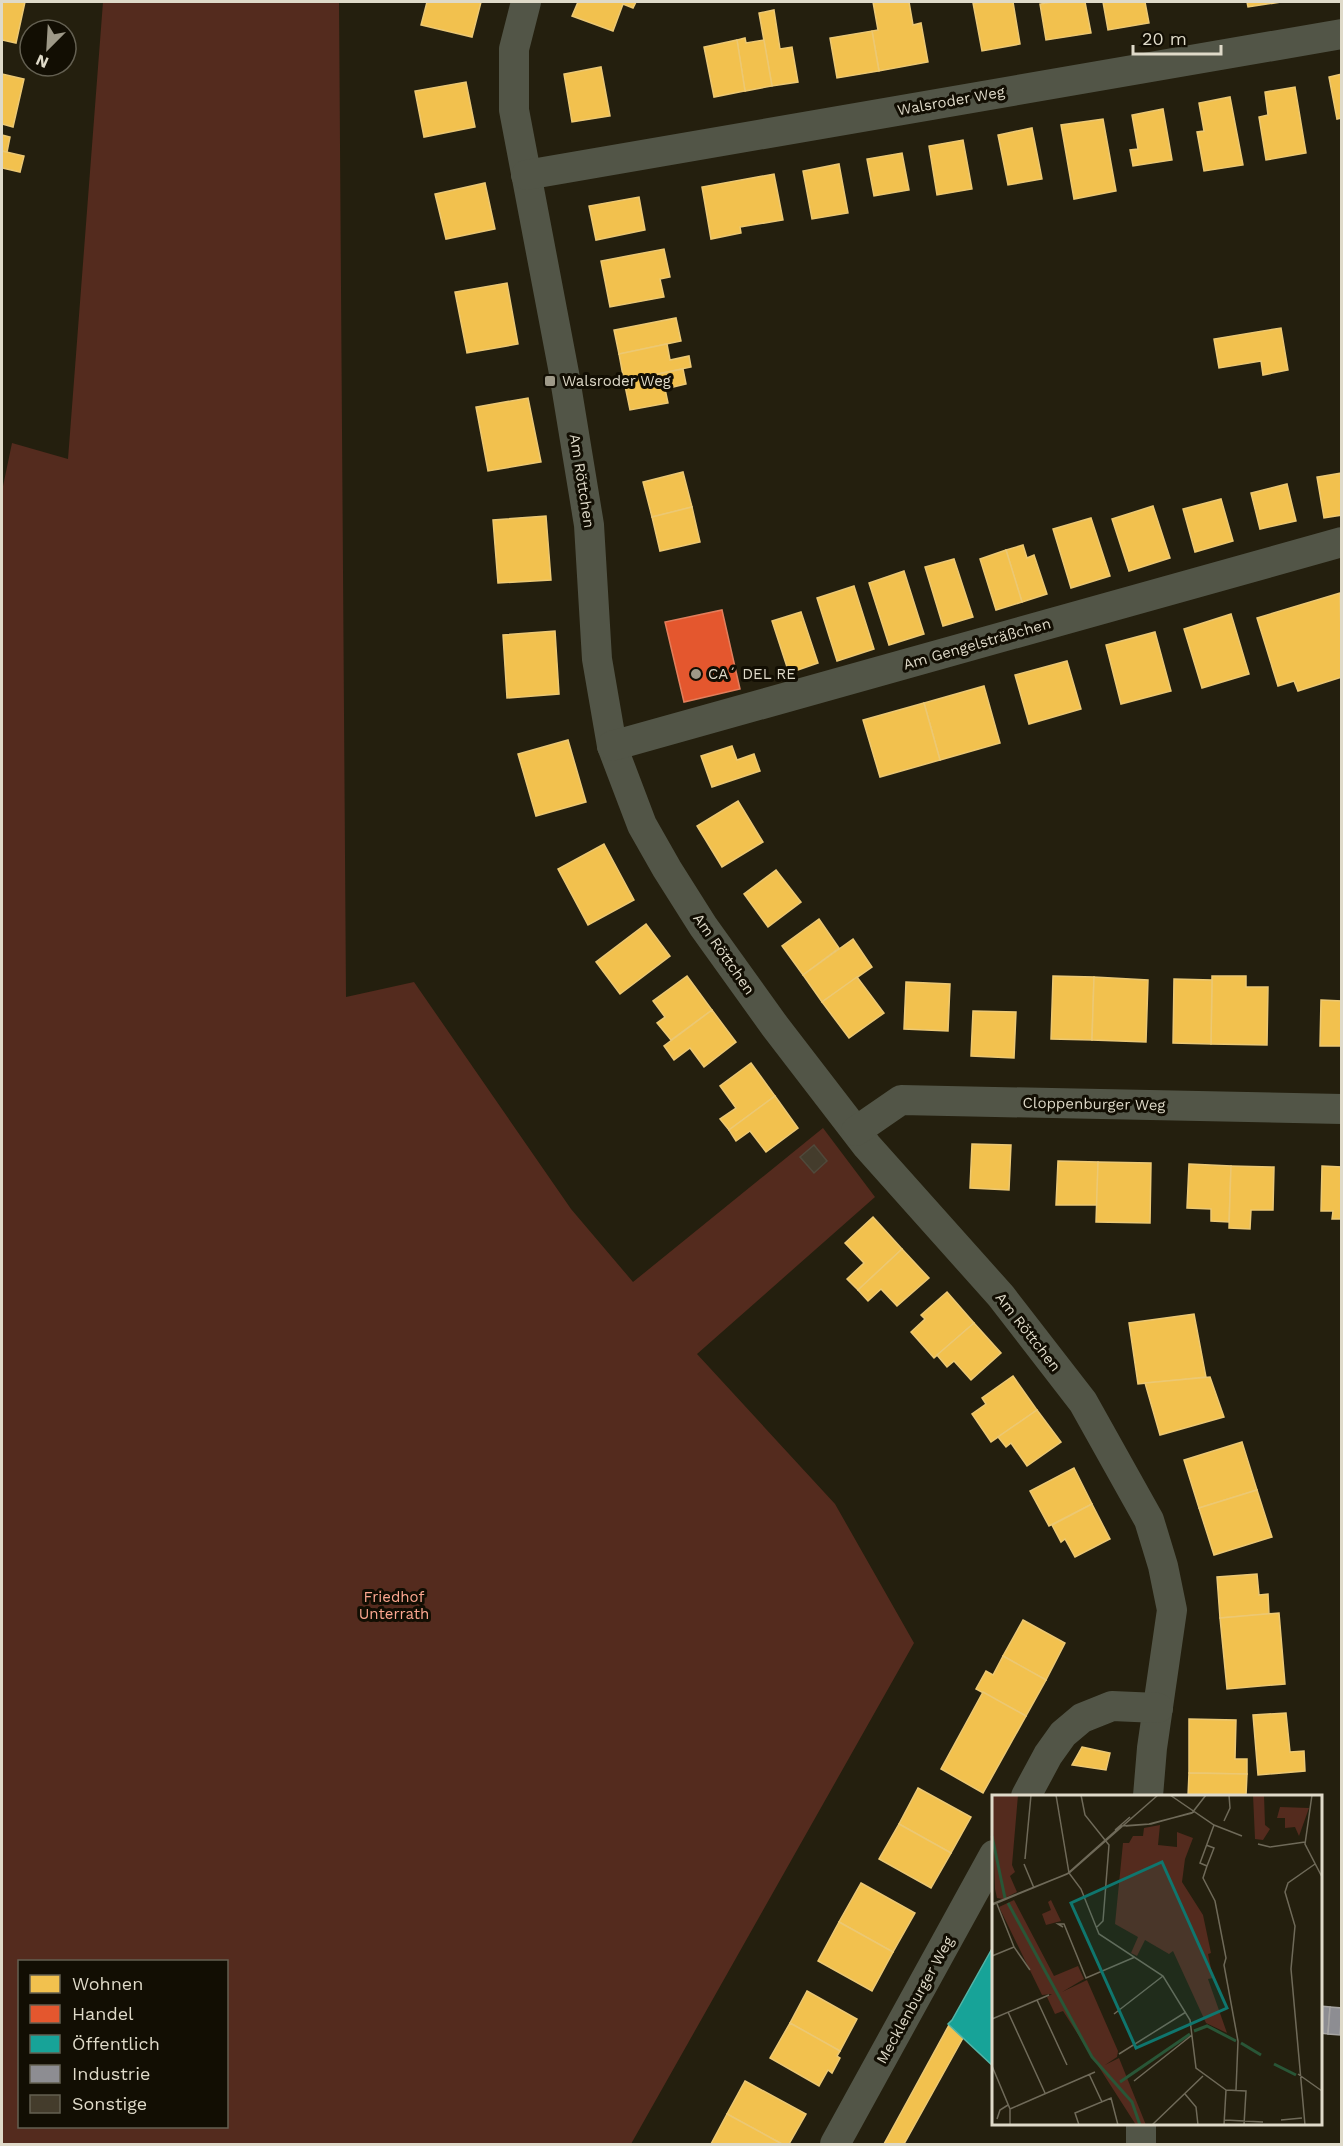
<svg xmlns="http://www.w3.org/2000/svg" width="1343" height="2146" font-family="'Work Sans',sans-serif">
	<rect width="100%" height="100%" fill="#241f0e"/>
	<path fill="#542b1e" fill-rule="evenodd" d="M 103,2 L 339,2 L 346,997 L 414,982 L 571,1209 L 633,1282 L 823,1128 L 875,1197 L 697,1354 L 835,1504 L 914,1643 L 631,2144 L 2,2144 L 2,491 L 12,443 L 68,459 ZM 20,1962 L 226,1962 L 226,2126 L 20,2126 Z"/>
	<g fill="#f2c14e" stroke="#ecc873" stroke-width="1.5">
		<path d="M 2,2 L 25,2 L 16,43 L 2,40 Z"/>
		<path d="M 427,2 L 481,2 L 472,37 L 421,25 Z"/>
		<path d="M 578,2 L 636,2 L 633,8 L 623,4 L 613,31 L 572,16 Z"/>
		<path d="M 873,2 L 909,2 L 913,25 L 921,23 L 928,62 L 879,71 L 872,31 L 878,30 Z"/>
		<path d="M 984,2 L 1013,2 L 1020,44 L 982,51 L 973,3 Z"/>
		<path d="M 1052,2 L 1085,2 L 1091,33 L 1046,40 L 1040,4 Z"/>
		<path d="M 1103,2 L 1145,2 L 1149,23 L 1108,30 Z"/>
		<path d="M 1247,2 L 1281,2 L 1248,7 Z"/>
		<path d="M 774,10 L 780,49 L 792,47 L 798,82 L 772,86 L 759,13 Z"/>
		<path d="M 872,31 L 879,71 L 837,78 L 830,38 Z"/>
		<path d="M 745,38 L 746,43 L 764,40 L 772,86 L 745,91 L 737,40 Z"/>
		<path d="M 737,40 L 745,91 L 714,97 L 704,47 Z"/>
		<path d="M 601,67 L 610,116 L 572,122 L 564,74 Z"/>
		<path d="M 2,74 L 24,79 L 13,127 L 2,124 Z"/>
		<path d="M 1342,74 L 1342,118 L 1337,119 L 1329,77 Z"/>
		<path d="M 466,82 L 475,127 L 424,137 L 415,91 Z"/>
		<path d="M 1295,87 L 1306,153 L 1266,160 L 1259,117 L 1268,115 L 1265,92 Z"/>
		<path d="M 1230,97 L 1243,165 L 1204,171 L 1197,132 L 1204,131 L 1199,103 Z"/>
		<path d="M 1163,109 L 1172,160 L 1133,166 L 1130,150 L 1138,149 L 1132,115 Z"/>
		<path d="M 1103,119 L 1116,191 L 1074,199 L 1061,125 Z"/>
		<path d="M 1032,128 L 1042,179 L 1008,185 L 998,135 Z"/>
		<path d="M 2,135 L 10,137 L 7,152 L 2,151 Z"/>
		<path d="M 963,140 L 972,189 L 937,195 L 929,146 Z"/>
		<path d="M 2,151 L 24,156 L 20,172 L 2,168 Z"/>
		<path d="M 902,153 L 909,190 L 874,196 L 867,159 Z"/>
		<path d="M 839,164 L 848,213 L 812,219 L 803,171 Z"/>
		<path d="M 774,174 L 783,220 L 740,227 L 741,233 L 711,239 L 702,187 Z"/>
		<path d="M 485,183 L 495,229 L 446,239 L 435,194 Z"/>
		<path d="M 639,197 L 645,230 L 596,240 L 589,206 Z"/>
		<path d="M 664,249 L 670,277 L 660,279 L 664,297 L 610,307 L 601,261 Z"/>
		<path d="M 507,283 L 518,344 L 467,353 L 455,292 Z"/>
		<path d="M 676,318 L 681,341 L 619,354 L 614,330 Z"/>
		<path d="M 1281,328 L 1288,370 L 1263,375 L 1261,361 L 1219,368 L 1214,339 Z"/>
		<path d="M 667,344 L 670,360 L 689,356 L 691,367 L 624,381 L 619,354 Z"/>
		<path d="M 683,369 L 686,384 L 665,389 L 668,403 L 630,410 L 624,381 Z"/>
		<path d="M 528,398 L 541,462 L 488,471 L 476,407 Z"/>
		<path d="M 683,472 L 692,507 L 652,517 L 643,482 Z"/>
		<path d="M 1342,473 L 1342,515 L 1324,518 L 1317,477 Z"/>
		<path d="M 1287,484 L 1296,521 L 1260,529 L 1251,493 Z"/>
		<path d="M 1221,499 L 1233,541 L 1195,552 L 1183,509 Z"/>
		<path d="M 1153,506 L 1170,558 L 1129,571 L 1112,519 Z"/>
		<path d="M 692,507 L 700,542 L 660,551 L 652,517 Z"/>
		<path d="M 546,516 L 551,580 L 498,583 L 493,520 Z"/>
		<path d="M 1091,518 L 1110,576 L 1071,588 L 1053,529 Z"/>
		<path d="M 1023,545 L 1027,558 L 1034,555 L 1047,594 L 1022,602 L 1006,550 Z"/>
		<path d="M 1006,550 L 1022,602 L 996,610 L 980,559 Z"/>
		<path d="M 954,559 L 973,617 L 943,626 L 925,567 Z"/>
		<path d="M 904,571 L 924,634 L 889,645 L 869,583 Z"/>
		<path d="M 854,586 L 874,649 L 837,661 L 817,598 Z"/>
		<path d="M 1340,593 L 1342,677 L 1298,691 L 1294,681 L 1278,686 L 1257,618 Z"/>
		<path d="M 801,612 L 818,663 L 789,673 L 772,621 Z"/>
		<path d="M 1231,614 L 1249,674 L 1202,688 L 1184,629 Z"/>
		<path d="M 555,631 L 559,694 L 507,698 L 503,635 Z"/>
		<path d="M 1155,632 L 1171,691 L 1121,704 L 1106,645 Z"/>
		<path d="M 1067,661 L 1081,709 L 1029,724 L 1015,675 Z"/>
		<path d="M 984,686 L 1000,743 L 940,760 L 924,703 Z"/>
		<path d="M 924,703 L 940,760 L 880,777 L 863,720 Z"/>
		<path d="M 568,740 L 586,802 L 536,816 L 518,754 Z"/>
		<path d="M 732,746 L 737,760 L 754,754 L 760,771 L 712,787 L 701,756 Z"/>
		<path d="M 738,801 L 763,842 L 722,867 L 697,826 Z"/>
		<path d="M 604,844 L 634,900 L 588,925 L 558,869 Z"/>
		<path d="M 776,870 L 801,902 L 768,927 L 744,894 Z"/>
		<path d="M 819,919 L 839,948 L 803,975 L 782,946 Z"/>
		<path d="M 646,924 L 670,956 L 620,994 L 596,962 Z"/>
		<path d="M 853,939 L 872,967 L 822,1002 L 803,975 Z"/>
		<path d="M 687,976 L 712,1010 L 671,1040 L 657,1023 L 665,1017 L 653,1001 Z"/>
		<path d="M 1053,976 L 1094,977 L 1092,1040 L 1051,1039 Z"/>
		<path d="M 1212,976 L 1246,976 L 1246,987 L 1268,987 L 1267,1045 L 1211,1044 Z"/>
		<path d="M 857,977 L 884,1013 L 849,1038 L 822,1002 Z"/>
		<path d="M 1094,977 L 1148,980 L 1146,1042 L 1092,1040 Z"/>
		<path d="M 1174,979 L 1212,980 L 1211,1044 L 1173,1043 Z"/>
		<path d="M 906,982 L 950,984 L 948,1031 L 904,1029 Z"/>
		<path d="M 1321,1000 L 1342,1001 L 1342,1046 L 1320,1046 Z"/>
		<path d="M 712,1010 L 736,1042 L 704,1067 L 690,1048 L 674,1060 L 664,1046 Z"/>
		<path d="M 973,1011 L 1016,1012 L 1014,1058 L 971,1056 Z"/>
		<path d="M 751,1063 L 775,1096 L 729,1130 L 720,1119 L 736,1108 L 720,1086 Z"/>
		<path d="M 775,1096 L 798,1128 L 766,1152 L 750,1131 L 736,1141 L 729,1130 Z"/>
		<path d="M 972,1144 L 1011,1145 L 1009,1190 L 970,1188 Z"/>
		<path d="M 1058,1161 L 1098,1162 L 1097,1205 L 1056,1205 Z"/>
		<path d="M 1098,1162 L 1151,1163 L 1150,1223 L 1096,1222 Z"/>
		<path d="M 1189,1164 L 1231,1166 L 1229,1222 L 1211,1221 L 1211,1209 L 1187,1208 Z"/>
		<path d="M 1231,1166 L 1274,1167 L 1273,1210 L 1251,1210 L 1250,1229 L 1229,1228 Z"/>
		<path d="M 1322,1166 L 1342,1167 L 1342,1219 L 1332,1219 L 1333,1211 L 1321,1211 Z"/>
		<path d="M 873,1217 L 902,1249 L 858,1290 L 847,1279 L 864,1263 L 845,1243 Z"/>
		<path d="M 902,1249 L 929,1278 L 897,1306 L 881,1289 L 868,1301 L 858,1290 Z"/>
		<path d="M 947,1292 L 974,1323 L 934,1358 L 911,1332 L 925,1319 L 921,1315 Z"/>
		<path d="M 1194,1314 L 1206,1377 L 1138,1384 L 1129,1323 Z"/>
		<path d="M 974,1323 L 1001,1353 L 971,1380 L 954,1361 L 947,1367 L 937,1355 Z"/>
		<path d="M 1013,1376 L 1037,1410 L 991,1442 L 972,1414 L 986,1404 L 982,1398 Z"/>
		<path d="M 1210,1377 L 1224,1417 L 1160,1435 L 1145,1383 Z"/>
		<path d="M 1037,1410 L 1061,1442 L 1027,1466 L 1011,1443 L 1006,1447 L 998,1437 Z"/>
		<path d="M 1242,1442 L 1257,1490 L 1199,1508 L 1184,1460 Z"/>
		<path d="M 1074,1468 L 1092,1504 L 1049,1526 L 1030,1491 Z"/>
		<path d="M 1257,1490 L 1272,1537 L 1214,1555 L 1199,1508 Z"/>
		<path d="M 1092,1504 L 1110,1539 L 1075,1557 L 1065,1539 L 1061,1542 L 1052,1525 Z"/>
		<path d="M 1257,1574 L 1259,1595 L 1268,1594 L 1269,1614 L 1220,1618 L 1217,1577 Z"/>
		<path d="M 1279,1613 L 1285,1684 L 1227,1689 L 1220,1618 Z"/>
		<path d="M 1023,1620 L 1065,1643 L 1046,1680 L 1003,1656 Z"/>
		<path d="M 1003,1656 L 1046,1680 L 1026,1716 L 976,1689 L 986,1671 L 993,1675 Z"/>
		<path d="M 983,1692 L 1026,1716 L 983,1793 L 941,1769 Z"/>
		<path d="M 1286,1713 L 1290,1752 L 1304,1751 L 1305,1771 L 1258,1775 L 1253,1715 Z"/>
		<path d="M 1189,1719 L 1236,1720 L 1235,1759 L 1247,1759 L 1247,1774 L 1189,1773 Z"/>
		<path d="M 1082,1747 L 1110,1753 L 1106,1770 L 1072,1765 Z"/>
		<path d="M 1189,1773 L 1247,1774 L 1246,1796 L 1188,1796 Z"/>
		<path d="M 918,1788 L 971,1817 L 951,1853 L 899,1824 Z"/>
		<path d="M 899,1824 L 951,1853 L 931,1888 L 879,1859 Z"/>
		<path d="M 861,1883 L 915,1913 L 893,1952 L 839,1922 Z"/>
		<path d="M 839,1922 L 893,1952 L 872,1991 L 818,1961 Z"/>
		<path d="M 807,1991 L 857,2019 L 840,2051 L 790,2023 Z"/>
		<path d="M 790,2023 L 840,2051 L 837,2056 L 840,2058 L 832,2073 L 828,2070 L 819,2086 L 770,2058 Z"/>
		<path d="M 949,2025 L 963,2038 L 953,2056 L 904,2144 L 884,2144 Z"/>
		<path d="M 745,2081 L 806,2114 L 789,2144 L 782,2144 L 727,2114 Z"/>
		<path d="M 727,2114 L 782,2144 L 711,2144 Z"/>
	</g>
	<path fill="#e4572e" stroke="#e27e5c" stroke-width="1.5" d="M 722,610 L 740,689 L 684,702 L 665,622 Z"/>
	<path fill="#17a398" stroke="#53b4a7" stroke-width="1.5" d="M 994,1945 L 994,2067 L 948,2024 L 952,2020 Z"/>
	<g fill="#8d8d92" stroke="#a6a4a2" stroke-width="1.5">
		<path d="M 1320,2006 L 1330,2007 L 1328,2034 L 1320,2033 Z"/>
		<path d="M 1330,2007 L 1342,2008 L 1340,2035 L 1328,2034 Z"/>
	</g>
	<path fill="#443c2c" stroke="#50493b" stroke-width="1.5" d="M 814,1145 L 827,1161 L 814,1173 L 800,1157 Z"/>
	<g fill="none" stroke-linecap="round" stroke-linejoin="round">
		<g stroke="#525547" stroke-width="30">
			<path d="M 526,2 L 514,49 L 514,110 L 564,373 L 589,525 L 597,659 L 612,746 L 642,825 L 667,869 L 703,926 L 774,1025 L 867,1146 L 1001,1296 L 1083,1402 L 1149,1520 L 1163,1566 L 1172,1610 L 1152,1748 L 1148,1796"/>
			<path d="M 526,175 L 1342,34"/>
			<path d="M 612,746 L 1342,542"/>
			<path d="M 856,1131 L 901,1100 L 1342,1109"/>
			<path d="M 1026,1796 L 1048,1755 L 1063,1734 L 1082,1718 L 1112,1706 L 1158,1708"/>
			<path d="M 1141,2124 L 1141,2144"/>
			<path d="M 835,2144 L 994,1855"/>
		</g>
	</g>
	<g fill="#9e9988" stroke="#120e03" stroke-width="2">
		<rect x="544" y="375" width="12" height="12" rx="3"/>
		<circle cx="696" cy="674" r="6"/>
	</g>
	<g text-anchor="middle" dominant-baseline="central" stroke-width="6" stroke-linejoin="round" paint-order="stroke">
		<g font-size="15" fill="#dfdac9" stroke="#120e03">
			<text transform="translate(951 101) rotate(-10)">Walsroder Weg</text>
			<text transform="translate(582 481) rotate(81)">Am Röttchen</text>
			<text transform="translate(977 644) rotate(-16)">Am Gengelsträßchen</text>
			<text transform="translate(724 954) rotate(55)">Am Röttchen</text>
			<text transform="translate(1094 1104) rotate(1)">Cloppenburger Weg</text>
			<text transform="translate(1028 1332) rotate(52)">Am Röttchen</text>
			<text transform="translate(915 2000) rotate(-61)">Mecklenburger Weg</text>
		</g>
		<g font-size="15" fill="#dfdac9" stroke="#120e03" text-anchor="start">
			<text x="562" y="381">Walsroder Weg</text>
			<text x="708" y="674">CA´ DEL RE</text>
		</g>
		<g font-size="15" fill="#fda790" stroke="#120e03">
			<text x="394" y="1597">Friedhof<tspan x="394" dy="17">Unterrath</tspan></text>
		</g>
	</g>
	<g transform="translate(992 1795)">
		<rect width="330" height="330" fill="#241f0e"/>
		<path d="M 0,0 L 26,0 L 20,70 L 23,77 L 18,81 L 25,97 L 11,104 L 5,103 L 3,94 ZM 261,0 L 272,0 L 273,30 L 278,34 L 271,45 L 263,44 ZM 288,12 L 317,13 L 307,41 L 303,32 L 293,33 L 293,23 L 285,23 ZM 168,30 L 166,50 L 185,52 L 185,37 L 201,43 L 193,64 L 190,87 L 211,120 L 219,158 L 216,159 L 221,183 L 216,184 L 235,238 L 214,228 L 181,156 L 177,159 L 153,145 L 145,161 L 139,158 L 146,142 L 123,129 L 131,48 L 137,48 L 141,41 L 151,41 L 152,33 ZM 22,105 L 62,181 L 86,171 L 92,184 L 70,197 L 95,185 L 126,256 L 125,262 L 113,270 L 127,263 L 154,330 L 144,330 L 71,216 L 63,219 L 55,202 L 60,199 L 50,200 L 7,112 ZM 59,105 L 69,126 L 54,130 L 50,119 L 59,115 L 56,107 Z" fill="#542b1e"/>
		<path fill="none" stroke="#295637" stroke-width="3" d="M 0,41 L 13,103M 16,108 L 100,262 L 140,307 L 148,330M 202,236 L 215,231 L 244,246M 249,248 L 269,260M 282,269 L 304,280M 128,287 L 198,239"/>
		<path fill="none" stroke="#6f6a59" stroke-width="1.5" d="M 64,0 L 77,78 L 89,94 L 107,139 L 171,181 L 198,225 L 204,273 L 234,295M 89,0 L 93,20 L 117,50 L 111,126 L 105,132M 178,0 L 222,30 L 250,41M 320,0 L 313,49 L 330,82M 232,26 L 238,13 L 237,0M 222,30 L 208,68 L 215,71 L 211,83 L 223,106 L 234,163 L 232,170 L 246,246 L 244,295M 134,31 L 159,29 L 202,17M 123,35 L 138,22M 266,49 L 278,52 L 313,47M 214,50 L 222,53 L 215,71M 33,64 L 39,0M 32,69 L 42,93M 0,109 L 75,79 L 129,31 L 157,29 L 200,18 L 214,0M 5,109 L 22,152 L 38,175M 0,110 L 77,78 L 166,0M 71,132 L 66,129 L 72,129 L 94,183 L 143,162M 0,161 L 22,152M 45,205 L 75,270M 16,217 L 53,298M 122,219 L 171,181M 0,224 L 57,200M 127,259 L 194,217M 0,271 L 18,314 L 18,330M 97,279 L 110,307M 306,279 L 330,296M 142,286 L 200,240M 234,295 L 254,296 L 252,330M 193,299 L 204,312 L 206,330M 18,314 L 103,277M 5,324 L 8,315 L 16,310M 233,325 L 271,327M 289,325 L 310,323M 87,330 L 83,318 L 119,303 L 126,330M 160,330 L 211,281M 232,330 L 234,295M 313,330 L 299,174 L 303,131 L 293,97 L 296,88 L 323,69"/>
		<path fill="#0f766e" fill-opacity="0.15" stroke="#0f766e" stroke-width="3" d="M 170,67 L 235,213 L 144,253 L 79,108 Z"/>
		<rect width="330" height="330" fill="none" stroke="#dfdac9" stroke-width="3"/>
	</g>
	<rect width="1343" height="2146" fill="none" stroke="#dfdac9" stroke-width="6"/>
	<rect x="18" y="1960" width="210" height="168" fill="#120e03" stroke="#646052" stroke-width="1.5"/>
	<rect x="30" y="1975" width="30" height="18" fill="#f2c14e" stroke="#646052" stroke-width="1.5"/>
	<text x="72" y="1990" font-size="18" fill="#dfdac9">Wohnen</text>
	<rect x="30" y="2005" width="30" height="18" fill="#e4572e" stroke="#646052" stroke-width="1.5"/>
	<text x="72" y="2020" font-size="18" fill="#dfdac9">Handel</text>
	<rect x="30" y="2035" width="30" height="18" fill="#17a398" stroke="#646052" stroke-width="1.5"/>
	<text x="72" y="2050" font-size="18" fill="#dfdac9">Öffentlich</text>
	<rect x="30" y="2065" width="30" height="18" fill="#8d8d92" stroke="#646052" stroke-width="1.5"/>
	<text x="72" y="2080" font-size="18" fill="#dfdac9">Industrie</text>
	<rect x="30" y="2095" width="30" height="18" fill="#443c2c" stroke="#646052" stroke-width="1.5"/>
	<text x="72" y="2110" font-size="18" fill="#dfdac9">Sonstige</text>
	<g transform="translate(48 48) rotate(204)"><circle r="28" fill="#120e03" stroke="#646052" stroke-width="1.5"/>
	<path d="M0-4.5L10 22L0 15L-10 22Z" fill="#9e9988"/>
	<text y="-9" font-size="16" font-weight="bold" text-anchor="middle" fill="#dfdac9">N</text>
	</g>
	<path d="M1133 45v9h88v-9" fill="none" stroke="#dfdac9" stroke-width="3"/>
	<text x="1142" y="45" font-size="18" fill="#dfdac9" stroke="#120e03" stroke-width="4.5" paint-order="stroke">20 m</text>
</svg>
